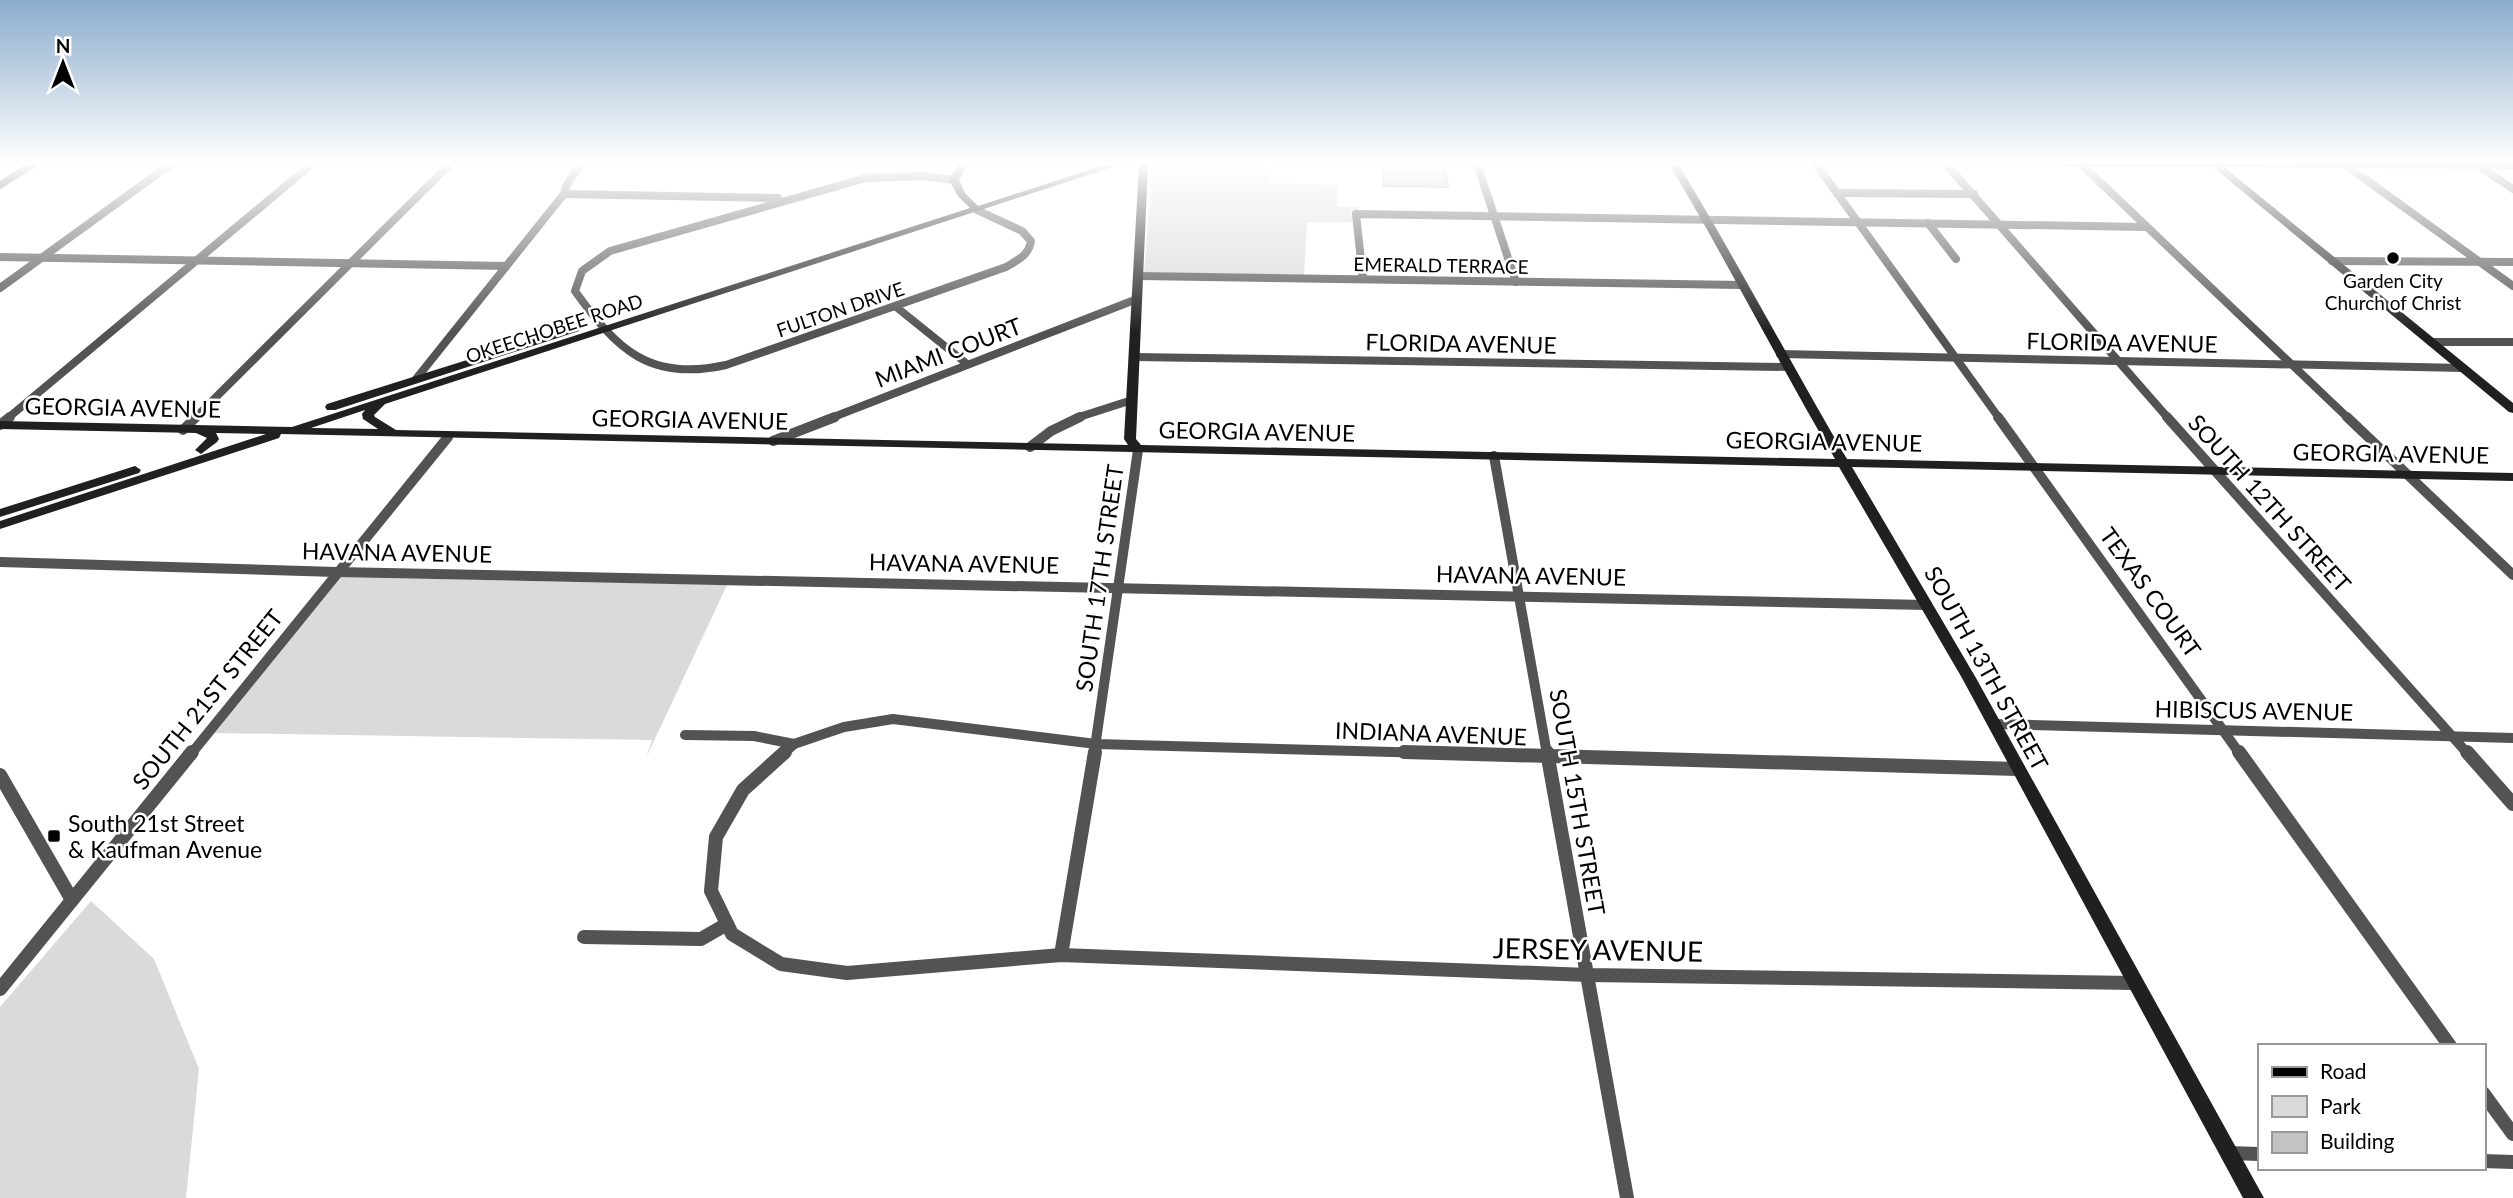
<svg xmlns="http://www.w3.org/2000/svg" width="2513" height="1198" font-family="Lato,sans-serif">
	<rect width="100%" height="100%" fill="#fff"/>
	<g fill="#dadada">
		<path d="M 1150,164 L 1269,164 L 1269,183 L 1338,185 L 1337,207 L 1358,207 L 1358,211 L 1351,212 L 1352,222 L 1307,222 L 1304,276 L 1144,274 L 1151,189 Z"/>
		<path d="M 339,577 L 727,585 L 646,758 L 652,740 L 215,733 Z"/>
		<path d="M 91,901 L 154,959 L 199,1069 L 186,1198 L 0,1198 L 0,1007 Z"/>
	</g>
	<path fill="#c3c3c3" stroke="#979797" stroke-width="2" d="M 1382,164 L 1444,164 L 1448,187 L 1384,186 Z"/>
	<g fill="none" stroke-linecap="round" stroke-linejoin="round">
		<g stroke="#dbdbdb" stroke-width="2">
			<path id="primary" d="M 26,164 L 40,164 L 0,189 L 0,181 Z"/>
		</g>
		<g stroke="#535353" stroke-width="8">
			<path d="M 1477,164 L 1516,282"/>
			<path d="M 1816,164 L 1999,418"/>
			<path d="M 1946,164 L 2168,418"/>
			<path d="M 2081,164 L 2348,418"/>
			<path d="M 2347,166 L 2513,286"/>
			<path d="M 2479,166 L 2513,189"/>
			<path d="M 954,180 L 923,176 L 866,178 L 610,251 L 582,271 L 575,291 C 617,350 650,382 726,365 L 1006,267 C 1018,260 1029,255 1031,241 L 1022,231 L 977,210"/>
			<path d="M 1837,193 L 1974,194"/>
			<path d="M 564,194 L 778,198"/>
			<path d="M 1928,223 L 1956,259"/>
			<path d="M 0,257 L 506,266"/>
			<path d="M 2332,261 L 2513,262"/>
			<path d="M 1139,276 L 1743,285"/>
			<path d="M 1363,279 L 1356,214 L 2146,227"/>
			<path d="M 0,288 L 171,164"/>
			<path d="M 895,306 L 967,364"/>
			<path d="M 2431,342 L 2513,342"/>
			<path d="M 1780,354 L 2463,368"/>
			<path d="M 1134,357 L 1787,367"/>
			<path d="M 416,379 L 564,194 L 567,184 L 581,164"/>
			<path d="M 8,418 L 312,164"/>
			<path d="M 195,418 L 450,164"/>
			<path d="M 831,418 L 1137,299"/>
			<path d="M 1076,418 L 1132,400"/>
		</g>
		<g stroke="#535353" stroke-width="10">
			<path d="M 1998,417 L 2240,754"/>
			<path d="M 2167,417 L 2468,754"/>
			<path d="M 2347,417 L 2513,575"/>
			<path d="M 0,425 L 10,417"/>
			<path d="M 183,430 L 196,417"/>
			<path d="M 773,441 L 835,417"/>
			<path d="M 1030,447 L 1051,431 L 1080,417"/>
			<path d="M 1494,456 L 1547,754"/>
			<path d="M 0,562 L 336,572 L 1927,605"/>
			<path d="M 1995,724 L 2513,738"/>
			<path d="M 685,735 L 754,736 L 794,744"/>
			<path d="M 191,754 L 448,437"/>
			<path d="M 783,754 L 794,744 L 844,727 L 893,719 L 1096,744 L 1468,754"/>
			<path d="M 1094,754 L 1138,450"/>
		</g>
		<g stroke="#535353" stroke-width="14">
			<path d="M 785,752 L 743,790 L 716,837 L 711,891 L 732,934 L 781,964 L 847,973 L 1061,955 L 1588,975 L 2135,983"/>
			<path d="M 1404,752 L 2018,769"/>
			<path d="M 1547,752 L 1627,1198"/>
			<path d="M 2239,752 L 2450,1046"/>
			<path d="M 2467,752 L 2513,804"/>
			<path d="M 0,775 L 72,900"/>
			<path d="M 584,937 L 701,939 L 727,924"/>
			<path d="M 1061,955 L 1095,752"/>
			<path d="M 0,989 L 192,752"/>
			<path d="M 2483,1093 L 2513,1134"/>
			<path d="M 2229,1153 L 2259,1154"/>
			<path d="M 2483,1161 L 2513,1162"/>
		</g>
		<g fill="#202020" fill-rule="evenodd">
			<path d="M 959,164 L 968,164 L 959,180 L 965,193 L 978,206 L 1108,164 L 1122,164 L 385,404 L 374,415 L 375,417 L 396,430 L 1128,445 L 1124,439 L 1139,164 L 1148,164 L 1136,439 L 1141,445 L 1835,459 C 1778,362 1727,261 1669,164 L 1678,164 C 1737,261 1790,362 1847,459 L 2513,473 L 2513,481 L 1852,467 L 1976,678 L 2264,1198 L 2243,1198 L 1962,678 L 1839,467 L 281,434 L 279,438 L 0,529 L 0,521 L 266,434 L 216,433 L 219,439 L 217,442 L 201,454 L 195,450 L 207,438 L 196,433 L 0,429 L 0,421 L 292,427 L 970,208 L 958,196 L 949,180 ZM 365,410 L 362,414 L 363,419 L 378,429 L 311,428 Z"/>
			<path d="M 2063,164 L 2513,164 L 2513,169 L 2224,167 L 2513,403 L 2513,413 L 2509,412 L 2213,167 L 2067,167 Z"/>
			<path d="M 575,326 L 579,327 L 579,331 L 335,410 L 327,410 L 325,407 L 327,404 Z"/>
			<path d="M 135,466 L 141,470 L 139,473 L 0,517 L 0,509 Z"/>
		</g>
		<use href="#primary" fill="#000" fill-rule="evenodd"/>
	</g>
	<linearGradient id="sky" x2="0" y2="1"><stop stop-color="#8baccc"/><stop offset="0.49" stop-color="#fff"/><stop offset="1" stop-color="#fff" stop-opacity="0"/></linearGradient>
	<rect width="2513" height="332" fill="url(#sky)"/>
	<g fill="#000" stroke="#fff" stroke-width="2.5">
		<circle cx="2393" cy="258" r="7"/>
		<rect x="47" y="829" width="14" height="14" rx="3.5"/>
	</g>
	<g text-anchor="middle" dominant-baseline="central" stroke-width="5" stroke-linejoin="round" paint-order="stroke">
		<g font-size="19" fill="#000" stroke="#fff">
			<text transform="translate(1441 265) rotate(1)">EMERALD TERRACE</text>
			<text transform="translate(840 309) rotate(-19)">FULTON DRIVE</text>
			<text transform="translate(554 328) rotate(-18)">OKEECHOBEE ROAD</text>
		</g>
		<g font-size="19" fill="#000" stroke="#fff">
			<text x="2393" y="280">Garden City<tspan x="2393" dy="22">Church of Christ</tspan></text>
		</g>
		<g font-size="23" fill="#000" stroke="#fff">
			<text transform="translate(2122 342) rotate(1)">FLORIDA AVENUE</text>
			<text transform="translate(1461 343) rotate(1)">FLORIDA AVENUE</text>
			<text transform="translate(948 352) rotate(-21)">MIAMI COURT</text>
			<text transform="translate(123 407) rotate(1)">GEORGIA AVENUE</text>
			<text transform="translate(690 419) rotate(1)">GEORGIA AVENUE</text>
			<text transform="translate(1257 431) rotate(1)">GEORGIA AVENUE</text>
			<text transform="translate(1824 441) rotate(1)">GEORGIA AVENUE</text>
			<text transform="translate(2391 453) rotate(1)">GEORGIA AVENUE</text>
			<text transform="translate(2270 503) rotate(48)">SOUTH 12TH STREET</text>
			<text transform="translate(397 552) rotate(1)">HAVANA AVENUE</text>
			<text transform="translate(964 563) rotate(1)">HAVANA AVENUE</text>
			<text transform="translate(1531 575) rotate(1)">HAVANA AVENUE</text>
			<text transform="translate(1099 578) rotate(-82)">SOUTH 17TH STREET</text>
			<text transform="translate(2151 592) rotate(54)">TEXAS COURT</text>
			<text transform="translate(1987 668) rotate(61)">SOUTH 13TH STREET</text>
			<text transform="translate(207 699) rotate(-51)">SOUTH 21ST STREET</text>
			<text transform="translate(2254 710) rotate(1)">HIBISCUS AVENUE</text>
			<text transform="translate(1431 733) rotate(2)">INDIANA AVENUE</text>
			<text transform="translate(1578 802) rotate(80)">SOUTH 15TH STREET</text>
		</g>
		<g font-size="23" fill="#000" stroke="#fff" text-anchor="start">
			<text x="68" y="823">South 21st Street<tspan x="68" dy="26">&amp; Kaufman Avenue</tspan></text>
		</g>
		<g font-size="28" fill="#000" stroke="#fff">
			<text transform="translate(1598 949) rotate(1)">JERSEY AVENUE</text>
		</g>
	</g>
	<rect x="2258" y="1044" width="228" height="126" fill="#ffffff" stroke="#999999" stroke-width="2"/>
	<rect x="2272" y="1067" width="35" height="10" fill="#000000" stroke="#999999" stroke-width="2"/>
	<text x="2320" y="1079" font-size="21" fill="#000000">Road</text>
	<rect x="2272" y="1096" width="35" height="21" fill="#dadada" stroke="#999999" stroke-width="2"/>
	<text x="2320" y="1114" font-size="21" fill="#000000">Park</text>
	<rect x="2272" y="1132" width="35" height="21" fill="#c3c3c3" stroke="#999999" stroke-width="2"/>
	<text x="2320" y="1149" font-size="21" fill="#000000">Building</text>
	<g transform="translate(63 63)" stroke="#ffffff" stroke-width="5" paint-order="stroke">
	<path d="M0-5L12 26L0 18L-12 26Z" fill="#000000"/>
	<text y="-10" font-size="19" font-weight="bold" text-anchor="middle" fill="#000000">N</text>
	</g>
</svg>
